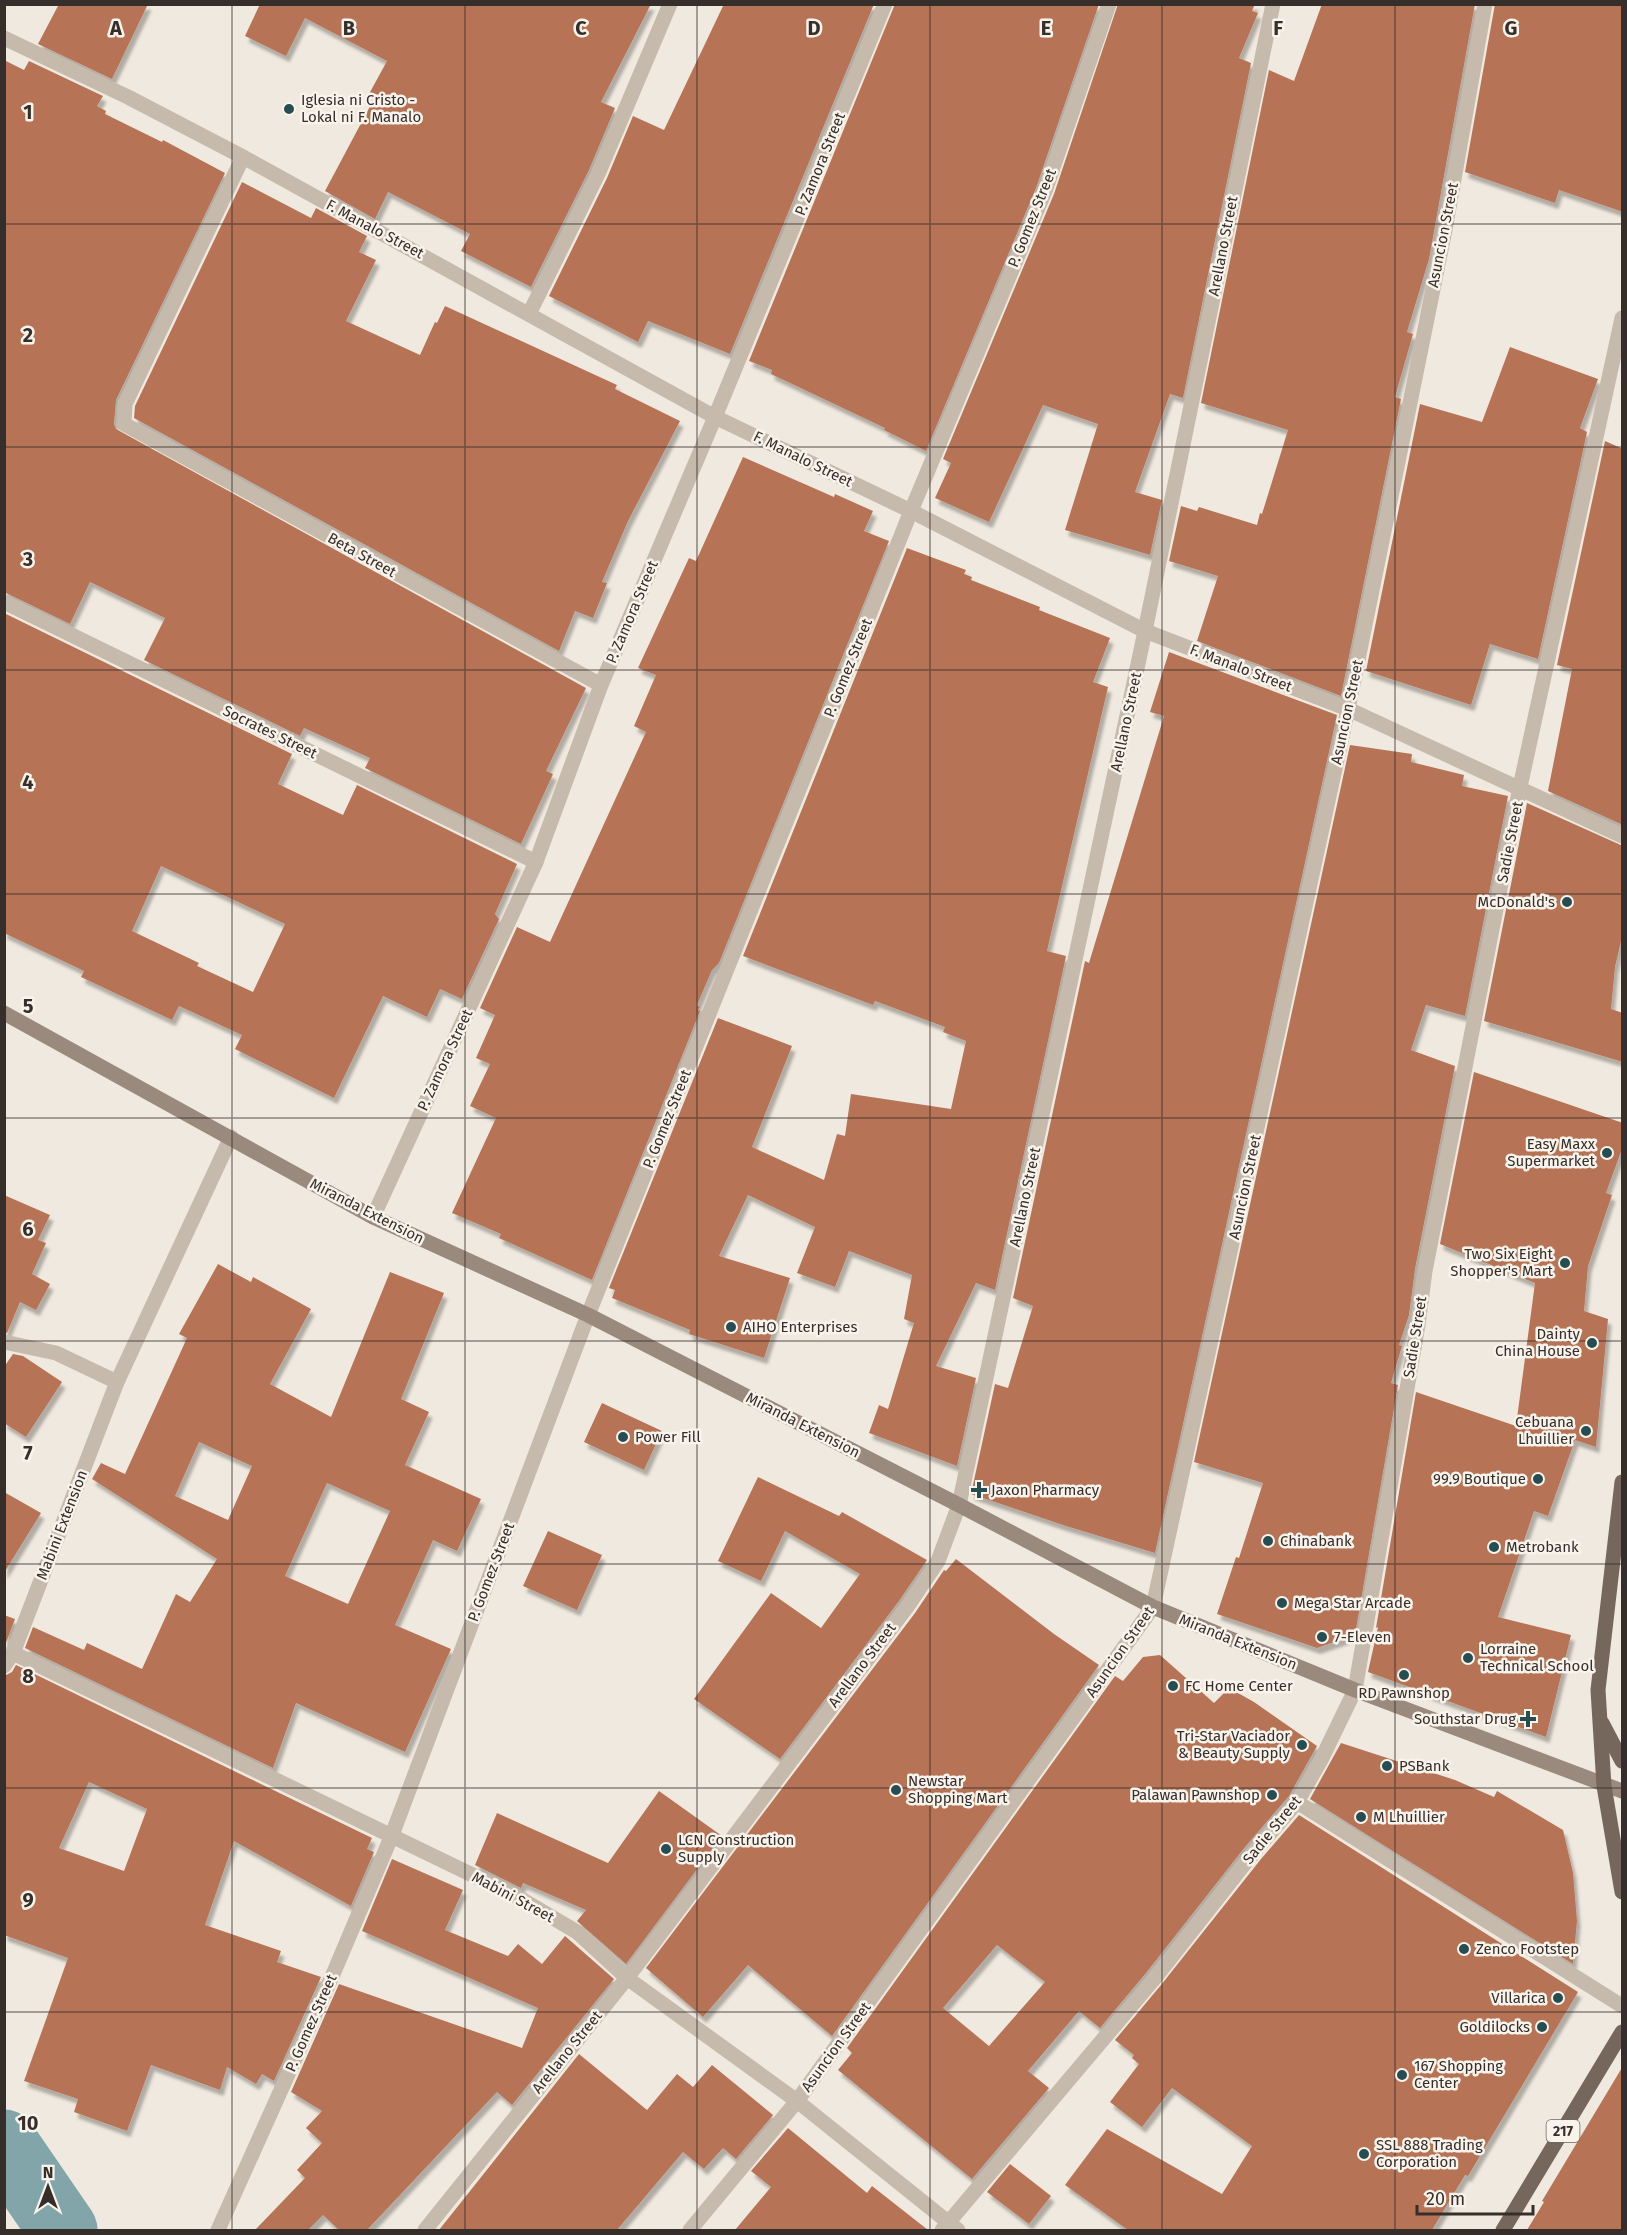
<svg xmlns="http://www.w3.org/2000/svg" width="1627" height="2235" font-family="'Fira Sans',sans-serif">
	<defs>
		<filter id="shadow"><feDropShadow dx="3.5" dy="6" stdDeviation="1.5" flood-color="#0004"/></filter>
	</defs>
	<rect width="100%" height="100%" fill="#f0e9df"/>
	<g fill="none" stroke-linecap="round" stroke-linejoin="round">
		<path stroke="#82a5a9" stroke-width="69" d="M 4,2144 L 63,2230"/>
	</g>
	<g fill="#b77356" fill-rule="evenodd" filter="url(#shadow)">
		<path d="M 59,4 L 148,4 L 112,79 L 38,44 Z"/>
		<path d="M 260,4 L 651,4 L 601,102 L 615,108 L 589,170 L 531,287 L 461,251 L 470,234 L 388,192 L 375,219 L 325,191 L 375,97 L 369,94 L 387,61 L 305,18 L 286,56 L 245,36 Z"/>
		<path d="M 724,4 L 874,4 L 730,354 L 648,321 L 638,342 L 549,296 L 607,178 L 633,116 L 664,130 Z"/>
		<path d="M 895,4 L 1099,4 L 1036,188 L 926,451 L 884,430 L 885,428 L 771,374 L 772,370 L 749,361 Z"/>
		<path d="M 1118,4 L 1255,4 L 1252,11 L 1258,13 L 1239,58 L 1251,63 L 1183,398 L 1170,394 L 1135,492 L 1162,500 L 1150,555 L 1065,530 L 1098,424 L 1043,405 L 989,522 L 935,498 L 951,463 L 943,459 L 1054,194 Z"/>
		<path d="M 1322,4 L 1475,4 L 1429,259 L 1407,332 L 1413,334 L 1395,397 L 1401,399 L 1341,696 L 1197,641 L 1218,576 L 1169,561 L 1181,506 L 1197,511 L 1199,507 L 1257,525 L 1260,513 L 1262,514 L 1288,430 L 1201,403 L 1269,70 L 1294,81 Z"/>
		<path d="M 1495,4 L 1623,4 L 1623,212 L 1559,190 L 1555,203 L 1465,172 Z"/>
		<path d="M 4,60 L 24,70 L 29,61 L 103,96 L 97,106 L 106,111 L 105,114 L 162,142 L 163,140 L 225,173 L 116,400 L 114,424 L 116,429 L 586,688 L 546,771 L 553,774 L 521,844 L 365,768 L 370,758 L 304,728 L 300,736 L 144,660 L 165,618 L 90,582 L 70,624 L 4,592 Z"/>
		<path d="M 242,182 L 311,218 L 316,208 L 367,236 L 359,252 L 376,260 L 346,321 L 420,355 L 435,322 L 437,323 L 445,306 L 617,385 L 615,389 L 680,421 L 628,521 L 602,582 L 607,583 L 593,618 L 575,611 L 559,651 L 134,418 L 135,406 Z"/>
		<path d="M 1510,347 L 1598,379 L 1580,428 L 1587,432 L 1538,659 L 1490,644 L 1471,705 L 1366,671 L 1420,404 L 1482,422 Z"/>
		<path d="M 1605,441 L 1623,449 L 1623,825 L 1548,791 L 1572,669 L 1557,665 Z"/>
		<path d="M 743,457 L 834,497 L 835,494 L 873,511 L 864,531 L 889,541 L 719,963 L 712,970 L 697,1005 L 700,1007 L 698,1010 L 700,1011 L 592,1280 L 499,1238 L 501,1234 L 452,1213 L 496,1118 L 470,1106 L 490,1064 L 476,1058 L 495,1015 L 480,1008 L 517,927 L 550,942 L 646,732 L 634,726 L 656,675 L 638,668 L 689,558 L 696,561 Z"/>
		<path d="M 907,548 L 966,570 L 964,574 L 972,577 L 971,580 L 1040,607 L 1039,610 L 1110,638 L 1093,682 L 1108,687 L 1047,951 L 1066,956 L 995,1290 L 976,1283 L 936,1366 L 976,1378 L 957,1466 L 869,1433 L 879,1405 L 888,1409 L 914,1323 L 904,1319 L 912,1275 L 849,1251 L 835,1287 L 797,1273 L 815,1227 L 748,1195 L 719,1256 L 790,1278 L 764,1358 L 689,1334 L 690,1330 L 612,1298 L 615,1290 L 609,1288 L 718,1018 L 792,1046 L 752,1147 L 824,1180 L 837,1134 L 845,1136 L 851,1094 L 951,1109 L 966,1041 L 943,1032 L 945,1027 L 875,1001 L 873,1005 L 743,956 Z"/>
		<path d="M 4,613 L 292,754 L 278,784 L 343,815 L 357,785 L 517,864 L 495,914 L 499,919 L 462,999 L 440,989 L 427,1017 L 383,996 L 334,1098 L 235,1049 L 242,1035 L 179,1006 L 172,1020 L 81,977 L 84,971 L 4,933 ZM 161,866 L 285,924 L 253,992 L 197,966 L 199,963 L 132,931 Z"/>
		<path d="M 1169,652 L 1337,715 L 1155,1553 L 1066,1526 L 971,1494 L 995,1384 L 1008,1388 L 1033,1306 L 1013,1298 L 1085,961 L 1089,963 L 1164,716 L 1150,712 Z"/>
		<path d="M 1350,745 L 1412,754 L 1411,762 L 1464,775 L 1462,786 L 1508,796 L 1465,1016 L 1426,1005 L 1411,1050 L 1455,1066 L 1415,1269 L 1409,1315 L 1399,1345 L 1402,1346 L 1391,1383 L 1398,1385 L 1355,1635 L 1317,1648 L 1217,1614 L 1236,1557 L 1239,1558 L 1263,1483 L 1194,1462 Z"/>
		<path d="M 1527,803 L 1623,846 L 1623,932 L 1615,967 L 1611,1009 L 1623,1013 L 1623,1062 L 1484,1021 Z"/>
		<path d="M 1474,1072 L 1623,1123 L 1623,1146 L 1606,1193 L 1612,1195 L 1588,1266 L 1584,1311 L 1608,1319 L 1596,1447 L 1575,1440 L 1548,1516 L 1534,1511 L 1498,1617 L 1571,1635 L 1546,1737 L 1368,1672 L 1378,1627 L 1376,1628 L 1416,1392 L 1516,1426 L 1535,1283 L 1440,1244 Z"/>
		<path d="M 4,1195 L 50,1215 L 38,1240 L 46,1243 L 32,1274 L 50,1284 L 36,1310 L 20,1302 L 7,1333 L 4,1332 Z"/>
		<path d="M 218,1264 L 251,1282 L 253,1277 L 311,1309 L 270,1384 L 331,1417 L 390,1272 L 444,1293 L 401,1399 L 429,1412 L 405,1465 L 481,1499 L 457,1551 L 433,1540 L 395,1625 L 451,1649 L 405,1752 L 296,1703 L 273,1768 L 25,1648 L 33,1627 L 84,1650 L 87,1643 L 142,1669 L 176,1594 L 190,1602 L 217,1559 L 92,1479 L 101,1463 L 125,1474 L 187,1338 L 179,1334 ZM 199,1442 L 252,1466 L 228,1520 L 175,1496 ZM 327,1483 L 390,1511 L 348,1604 L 285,1576 Z"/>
		<path d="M 13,1354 L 23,1356 L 62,1382 L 26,1437 L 4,1423 L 4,1367 Z"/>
		<path d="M 602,1403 L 662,1431 L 644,1470 L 584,1442 Z"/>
		<path d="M 758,1477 L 839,1516 L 842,1512 L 927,1560 L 899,1601 L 780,1759 L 694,1699 L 771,1593 L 821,1628 L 860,1574 L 785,1531 L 761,1581 L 718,1561 Z"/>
		<path d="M 4,1492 L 41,1513 L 4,1573 Z"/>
		<path d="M 548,1531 L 602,1555 L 577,1610 L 523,1586 Z"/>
		<path d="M 956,1559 L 1054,1634 L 1099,1665 L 832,2036 L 748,1965 L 703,2017 L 646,1968 L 915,1613 L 944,1570 L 946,1571 Z"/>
		<path d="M 4,1615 L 15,1619 L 4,1648 Z"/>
		<path d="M 1160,1655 L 1214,1703 L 1229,1688 L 1254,1702 L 1317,1746 L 1289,1796 L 1245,1847 L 1146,1973 L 1100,2028 L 1079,2011 L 1028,2071 L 1049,2088 L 972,2179 L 838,2070 L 852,2053 L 847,2048 L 1115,1676 L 1123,1681 L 1143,1657 ZM 997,1945 L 1045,1982 L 989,2046 L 943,2008 Z"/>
		<path d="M 16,1665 L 372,1838 L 367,1849 L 374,1852 L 351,1906 L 234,1841 L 205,1925 L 281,1951 L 277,1962 L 321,1977 L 274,2081 L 262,2074 L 256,2084 L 227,2067 L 220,2090 L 151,2065 L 127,2131 L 74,2112 L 78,2099 L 24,2081 L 68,1958 L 4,1935 L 4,1676 L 12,1672 ZM 89,1782 L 147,1809 L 124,1871 L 59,1848 Z"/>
		<path d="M 1341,1743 L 1455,1780 L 1494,1797 L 1497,1791 L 1563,1830 L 1573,1873 L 1577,1921 L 1573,1964 L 1310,1799 Z"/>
		<path d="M 659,1791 L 722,1836 L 626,1964 L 577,1921 L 586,1910 L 523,1883 L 521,1888 L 475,1865 L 497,1813 L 608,1863 Z"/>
		<path d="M 1299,1815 L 1578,1992 L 1468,2176 L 1465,2175 L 1432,2230 L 1128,2230 L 1065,2185 L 1107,2129 L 1222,2194 L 1252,2146 L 1172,2088 L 1142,2127 L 1110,2102 L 1139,2064 L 1132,2058 L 1134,2055 L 1115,2040 L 1161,1985 L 1261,1859 Z"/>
		<path d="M 392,1859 L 463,1890 L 445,1930 L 508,1956 L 518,1944 L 542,1964 L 565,1936 L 614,1979 L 512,2105 L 497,2092 L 367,2230 L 339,2230 L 323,2215 L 308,2230 L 255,2230 L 305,2178 L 297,2170 L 322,2143 L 306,2128 L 322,2111 L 291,2092 L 339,1984 L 522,2048 L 538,2008 L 362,1931 Z"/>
		<path d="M 579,2054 L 647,2110 L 677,2074 L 693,2087 L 712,2065 L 773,2115 L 736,2159 L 723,2148 L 704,2169 L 683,2152 L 617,2230 L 439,2230 Z"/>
		<path d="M 1623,2066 L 1623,2230 L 1527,2230 L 1544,2202 L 1542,2201 Z"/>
		<path d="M 788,2128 L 867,2193 L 872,2186 L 928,2230 L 735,2230 L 771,2187 L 751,2171 Z"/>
		<path d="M 1010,2164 L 1051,2196 L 1029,2224 L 987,2192 Z"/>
	</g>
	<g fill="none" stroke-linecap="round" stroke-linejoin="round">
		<g stroke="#c6baac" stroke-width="15">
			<path d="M 243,157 L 125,404 L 124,424 L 601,685"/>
			<path d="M 529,314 L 598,174 L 670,4"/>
			<path d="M 4,602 L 536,862"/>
			<path d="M 373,1217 L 536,862 L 601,685 L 715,417 L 885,4"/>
			<path d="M 4,1342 L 56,1353 L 117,1382"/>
			<path d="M 13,1653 L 516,1896 L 577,1932 L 627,1978 L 797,2101 L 958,2230"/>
			<path d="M 4,1666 L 13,1653 L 117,1382 L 231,1137"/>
			<path d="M 1297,1802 L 1622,2006"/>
			<path d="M 218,2230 L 334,1972 L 392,1835 L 588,1315 L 911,511 L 1045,191 L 1109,4"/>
			<path d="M 425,2230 L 627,1978 L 907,1607 L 938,1561 L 959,1505 L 1145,631 L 1273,4"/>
			<path d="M 690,2230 L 797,2101 L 1153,1607 L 1348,709 L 1445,230 L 1485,4"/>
			<path d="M 942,2230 L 1154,1979 L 1253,1853 L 1297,1802 L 1322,1758 L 1355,1690 L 1418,1325 L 1425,1271 L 1520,787 L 1622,318"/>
		</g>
		<path stroke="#c6baac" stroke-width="15" d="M 4,38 L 128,97 L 243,157 L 715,417 L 911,511 L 1145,631 L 1348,709 L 1622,836"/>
		<path stroke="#9a8a7e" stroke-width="15" d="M 4,1013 L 373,1217 L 588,1315 L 959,1505 L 1153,1607 L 1355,1690 L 1622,1791"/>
		<g stroke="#76675d" stroke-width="15">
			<path d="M 1622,1482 L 1598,1690 L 1604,1786 L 1622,1892"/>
			<path d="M 1602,1723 L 1622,1761"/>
			<path d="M 1503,2230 L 1622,2032"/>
		</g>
	</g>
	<path fill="none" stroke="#362e2a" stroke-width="1.5" stroke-opacity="0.55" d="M 232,4 L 232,2230M 465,4 L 465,2230M 697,4 L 697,2230M 930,4 L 930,2230M 1162,4 L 1162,2230M 1395,4 L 1395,2230M 4,224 L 1622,224M 4,447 L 1622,447M 4,670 L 1622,670M 4,894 L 1622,894M 4,1118 L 1622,1118M 4,1341 L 1622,1341M 4,1564 L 1622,1564M 4,1788 L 1622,1788M 4,2012 L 1622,2012"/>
	<g fill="#254d52" stroke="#f8f3eb" stroke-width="2">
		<circle cx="289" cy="109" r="6"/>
		<circle cx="1567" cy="902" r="6"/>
		<circle cx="1607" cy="1153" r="6"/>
		<circle cx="1565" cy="1263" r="6"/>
		<circle cx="731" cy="1327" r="6"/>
		<circle cx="1592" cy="1343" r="6"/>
		<circle cx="1586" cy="1431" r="6"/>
		<circle cx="623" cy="1437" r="6"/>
		<circle cx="1538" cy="1479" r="6"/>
		<path d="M976 1481h6v6h6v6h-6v6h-6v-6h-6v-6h6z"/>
		<circle cx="1268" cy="1541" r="6"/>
		<circle cx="1494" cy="1547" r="6"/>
		<circle cx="1282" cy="1603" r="6"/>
		<circle cx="1322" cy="1637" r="6"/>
		<circle cx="1468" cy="1658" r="6"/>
		<circle cx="1404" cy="1675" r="6"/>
		<circle cx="1173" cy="1686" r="6"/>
		<path d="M1525 1710h6v6h6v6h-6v6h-6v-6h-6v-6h6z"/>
		<circle cx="1302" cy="1745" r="6"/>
		<circle cx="1387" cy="1766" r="6"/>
		<circle cx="896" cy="1790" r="6"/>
		<circle cx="1272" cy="1795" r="6"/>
		<circle cx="1361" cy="1817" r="6"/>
		<circle cx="666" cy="1849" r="6"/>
		<circle cx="1464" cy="1949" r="6"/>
		<circle cx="1558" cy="1998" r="6"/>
		<circle cx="1542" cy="2027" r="6"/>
		<circle cx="1402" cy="2075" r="6"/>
		<circle cx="1364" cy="2154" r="6"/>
	</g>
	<g text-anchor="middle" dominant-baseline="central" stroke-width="5" stroke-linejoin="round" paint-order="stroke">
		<rect fill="#f8f3eb" stroke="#706964" stroke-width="1.5" x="1546.5" y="2120" width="33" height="22" rx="4.5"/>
		<g font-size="14" font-weight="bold" fill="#362e2a">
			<text x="1563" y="2131">217</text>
		</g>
		<g font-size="15" fill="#362e2a" stroke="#f8f3eb" text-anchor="start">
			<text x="301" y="100">Iglesia ni Cristo -<tspan x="301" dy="17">Lokal ni F. Manalo</tspan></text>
			<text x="1555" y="902" text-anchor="end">McDonald's</text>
			<text x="1595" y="1144" text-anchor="end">Easy Maxx<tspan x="1595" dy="17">Supermarket</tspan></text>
			<text x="1553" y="1254" text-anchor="end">Two Six Eight<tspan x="1553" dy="17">Shopper's Mart</tspan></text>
			<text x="743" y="1327">AIHO Enterprises</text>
			<text x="1580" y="1334" text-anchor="end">Dainty<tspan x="1580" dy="17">China House</tspan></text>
			<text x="1574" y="1422" text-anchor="end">Cebuana<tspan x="1574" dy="17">Lhuillier</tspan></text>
			<text x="635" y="1437">Power Fill</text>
			<text x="1526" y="1479" text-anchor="end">99.9 Boutique</text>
			<text x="991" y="1490">Jaxon Pharmacy</text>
			<text x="1280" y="1541">Chinabank</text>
			<text x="1506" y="1547">Metrobank</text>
			<text x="1294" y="1603">Mega Star Arcade</text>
			<text x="1334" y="1637">7-Eleven</text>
			<text x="1480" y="1649">Lorraine<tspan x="1480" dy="17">Technical School</tspan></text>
			<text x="1185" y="1686">FC Home Center</text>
			<text x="1404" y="1693" text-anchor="middle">RD Pawnshop</text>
			<text x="1516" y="1719" text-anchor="end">Southstar Drug</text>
			<text x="1290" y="1736" text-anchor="end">Tri-Star Vaciador<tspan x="1290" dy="17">&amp; Beauty Supply</tspan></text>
			<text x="1399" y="1766">PSBank</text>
			<text x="908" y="1781">Newstar<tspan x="908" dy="17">Shopping Mart</tspan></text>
			<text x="1260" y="1795" text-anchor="end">Palawan Pawnshop</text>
			<text x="1373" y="1817">M Lhuillier</text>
			<text x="678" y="1840">LCN Construction<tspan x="678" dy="17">Supply</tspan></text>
			<text x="1476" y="1949">Zenco Footstep</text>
			<text x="1546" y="1998" text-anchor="end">Villarica</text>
			<text x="1530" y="2027" text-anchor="end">Goldilocks</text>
			<text x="1414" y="2066">167 Shopping<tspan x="1414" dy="17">Center</tspan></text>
			<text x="1376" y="2145">SSL 888 Trading<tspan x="1376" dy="17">Corporation</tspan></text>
		</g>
		<g font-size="15" fill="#362e2a" stroke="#f8f3eb">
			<text transform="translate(820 164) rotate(-68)">P. Zamora Street</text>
			<text transform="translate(1032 218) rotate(-68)">P. Gomez Street</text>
			<text transform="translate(375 229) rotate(28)">F. Manalo Street</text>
			<text transform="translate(1443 235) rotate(-79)">Asuncion Street</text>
			<text transform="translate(1223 246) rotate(-79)">Arellano Street</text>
			<text transform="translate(803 459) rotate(26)">F. Manalo Street</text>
			<text transform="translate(362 555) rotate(29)">Beta Street</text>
			<text transform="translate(632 612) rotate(-67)">P. Zamora Street</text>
			<text transform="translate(848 668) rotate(-68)">P. Gomez Street</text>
			<text transform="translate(1241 668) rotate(21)">F. Manalo Street</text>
			<text transform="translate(1347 712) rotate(-78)">Asuncion Street</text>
			<text transform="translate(1126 722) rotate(-78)">Arellano Street</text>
			<text transform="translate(270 732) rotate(26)">Socrates Street</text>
			<text transform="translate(1510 842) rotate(-79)">Sadie Street</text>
			<text transform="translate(445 1060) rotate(-65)">P. Zamora Street</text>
			<text transform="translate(667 1119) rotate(-68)">P. Gomez Street</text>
			<text transform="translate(1245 1187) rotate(-78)">Asuncion Street</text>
			<text transform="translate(1025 1197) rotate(-78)">Arellano Street</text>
			<text transform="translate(367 1211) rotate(27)">Miranda Extension</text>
			<text transform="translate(1415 1337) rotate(-81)">Sadie Street</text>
			<text transform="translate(803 1425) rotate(27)">Miranda Extension</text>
			<text transform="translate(62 1525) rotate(-69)">Mabini Extension</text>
			<text transform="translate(491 1572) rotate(-69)">P. Gomez Street</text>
			<text transform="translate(1238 1642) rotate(22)">Miranda Extension</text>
			<text transform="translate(1120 1652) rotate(-55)">Asuncion Street</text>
			<text transform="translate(862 1665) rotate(-53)">Arellano Street</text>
			<text transform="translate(1272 1830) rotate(-51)">Sadie Street</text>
			<text transform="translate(513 1897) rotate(28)">Mabini Street</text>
			<text transform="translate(311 2023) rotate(-66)">P. Gomez Street</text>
			<text transform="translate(836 2047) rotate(-54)">Asuncion Street</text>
			<text transform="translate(567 2052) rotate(-51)">Arellano Street</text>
		</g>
	</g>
	<g font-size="20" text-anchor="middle" font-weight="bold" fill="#362e2a" stroke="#f8f3eb" stroke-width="5" stroke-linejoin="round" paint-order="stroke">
		<text x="116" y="35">A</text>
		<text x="349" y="35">B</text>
		<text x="581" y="35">C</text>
		<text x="814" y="35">D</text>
		<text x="1046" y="35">E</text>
		<text x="1278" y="35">F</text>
		<text x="1511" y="35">G</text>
		<text x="28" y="119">1</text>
		<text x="28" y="342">2</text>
		<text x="28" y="566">3</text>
		<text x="28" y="789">4</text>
		<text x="28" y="1013">5</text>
		<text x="28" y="1236">6</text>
		<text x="28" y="1460">7</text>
		<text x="28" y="1683">8</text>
		<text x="28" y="1907">9</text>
		<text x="28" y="2130">10</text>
	</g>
	<rect width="1627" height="2235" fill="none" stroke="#362e2a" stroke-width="12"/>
	<g transform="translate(48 2187)" stroke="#f8f3eb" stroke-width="4.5" paint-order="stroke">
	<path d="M0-4.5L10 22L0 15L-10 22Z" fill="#362e2a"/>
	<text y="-9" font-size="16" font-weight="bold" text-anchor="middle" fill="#362e2a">N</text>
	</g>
	<path d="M1417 2205v9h116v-9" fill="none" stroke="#362e2a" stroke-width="3"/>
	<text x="1426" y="2205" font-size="18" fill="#362e2a" stroke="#f8f3eb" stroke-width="4.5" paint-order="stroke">20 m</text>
</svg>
